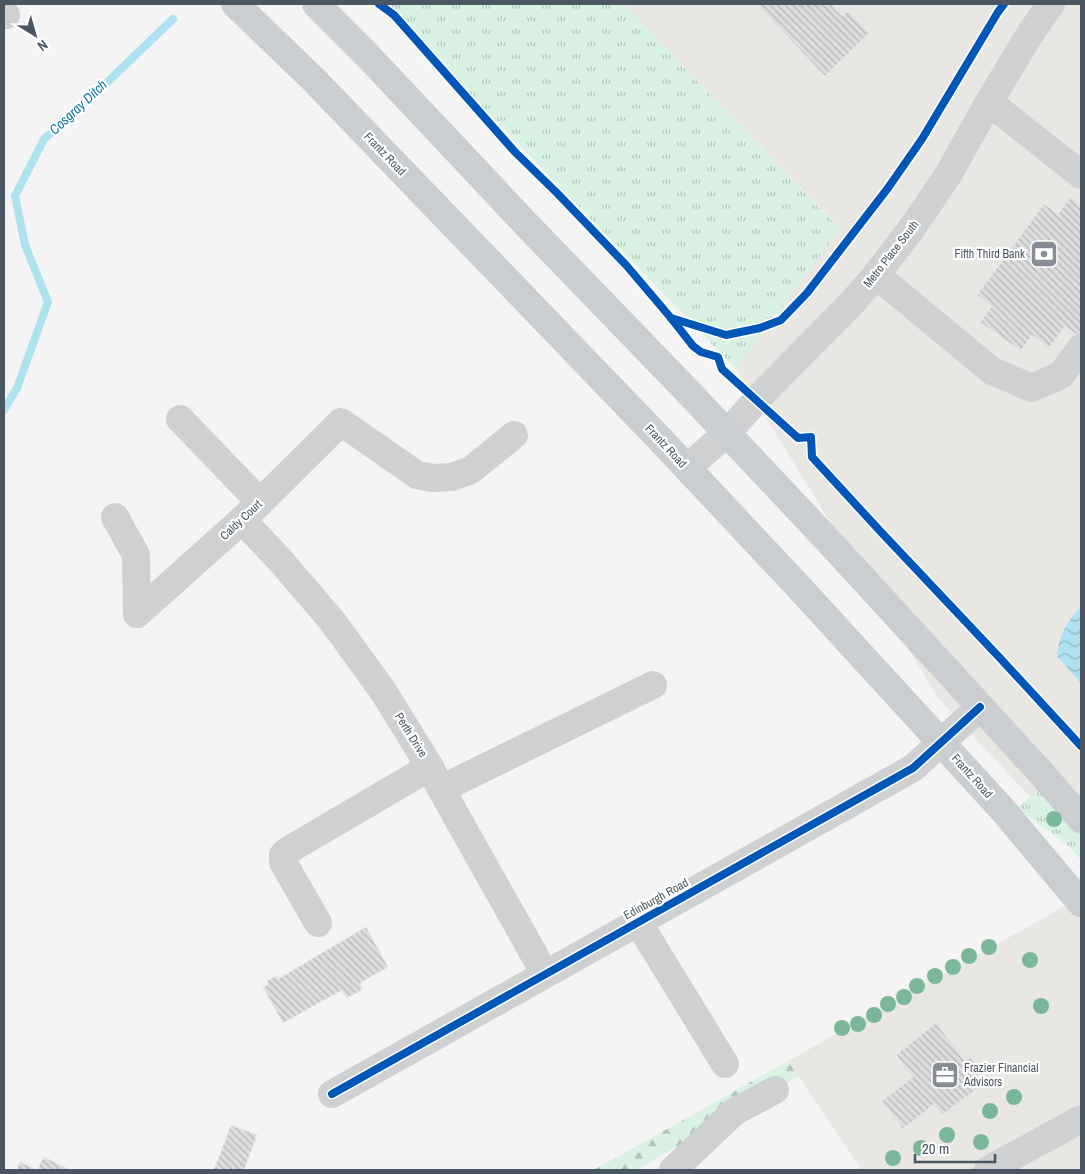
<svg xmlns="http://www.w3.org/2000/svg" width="1085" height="1174" font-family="'Archivo Narrow',sans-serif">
	<defs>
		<pattern id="grass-tufts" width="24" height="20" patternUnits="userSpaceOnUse" patternTransform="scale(1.25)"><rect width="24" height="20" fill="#d9f2e3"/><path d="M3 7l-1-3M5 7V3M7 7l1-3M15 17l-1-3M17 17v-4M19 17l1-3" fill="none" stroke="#b2c7bb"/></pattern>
		<pattern id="forest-firs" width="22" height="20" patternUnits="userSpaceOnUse" patternTransform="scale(1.25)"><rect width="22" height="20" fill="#d9f2e3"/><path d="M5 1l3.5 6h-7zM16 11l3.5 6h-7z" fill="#b2c7bb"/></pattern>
		<pattern id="water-waves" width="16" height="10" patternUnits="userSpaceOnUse" patternTransform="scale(1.25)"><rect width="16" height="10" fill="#aee2f0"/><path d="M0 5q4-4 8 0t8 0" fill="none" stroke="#90bac6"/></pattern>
		<pattern id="building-back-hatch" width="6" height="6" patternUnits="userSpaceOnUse" patternTransform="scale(1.25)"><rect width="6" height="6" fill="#ddddde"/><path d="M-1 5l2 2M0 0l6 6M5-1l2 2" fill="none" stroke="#b5b6b7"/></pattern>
	</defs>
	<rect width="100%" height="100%" fill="#f4f4f4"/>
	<g fill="#e8e7e3">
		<path d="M 623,4 L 1081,4 L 1081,852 L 939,699 L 736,369 L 840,228 Z"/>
		<path d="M 1081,897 L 1081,1170 L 862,1170 L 788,1061 Z"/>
	</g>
	<g fill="url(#grass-tufts)">
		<path d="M 383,4 L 623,4 L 840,229 L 736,369 Z"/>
		<path d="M 1038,790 L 1081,840 L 1081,860 L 1070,847 L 1017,808 Z"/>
	</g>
	<path fill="url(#forest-firs)" d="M 788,1061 L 799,1076 L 636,1170 L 594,1170 Z"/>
	<path fill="url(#water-waves)" d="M 1081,607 L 1081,683 L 1057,656 C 1059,635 1066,622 1081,607 Z"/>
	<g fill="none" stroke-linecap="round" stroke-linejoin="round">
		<path stroke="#aee2f0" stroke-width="8" d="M 4,410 L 17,388 L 48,302 L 25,245 L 15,196 L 44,139 L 97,92 L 173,19"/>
	</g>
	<g fill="url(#building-back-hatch)" stroke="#e5e6e7">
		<path d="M 756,4 L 834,4 L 832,6 L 842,16 L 848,11 L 869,33 L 825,76 Z"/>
		<path d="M 1070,198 L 1081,206 L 1081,338 L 1065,326 L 1049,348 L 1032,335 L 1021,351 L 980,322 L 992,306 L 977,295 L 1044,204 L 1058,214 Z"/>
		<path d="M 366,927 L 388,967 L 360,983 L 363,989 L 347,998 L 342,990 L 283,1023 L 263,987 L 269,984 L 267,981 L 276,976 L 278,979 Z"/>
		<path d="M 936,1023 L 965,1061 L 971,1057 L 983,1072 L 976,1077 L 982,1085 L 942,1115 L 934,1104 L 903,1129 L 882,1101 L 913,1077 L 896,1055 Z"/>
		<path d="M 231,1125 L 257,1135 L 244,1170 L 214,1170 Z"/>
		<path d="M 44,1157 L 66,1168 L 65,1170 L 37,1170 Z"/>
		<path d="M 20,1162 L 37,1170 L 16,1170 Z"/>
	</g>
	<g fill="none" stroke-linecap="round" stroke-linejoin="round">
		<g stroke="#ced0d2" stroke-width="28">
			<path d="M 4,13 L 6,15"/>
			<path d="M 989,102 L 1081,175"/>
			<path d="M 876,275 L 992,371 L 1032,388 L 1061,375 L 1081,348"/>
			<path d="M 180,419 L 260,502"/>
			<path d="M 687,468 L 727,433 L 763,393 L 851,304 L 876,275 L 912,228 L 948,175 L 989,102 L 1030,34 L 1051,4"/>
			<path d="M 115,517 L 136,555 L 137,614"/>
			<path d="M 242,520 L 280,560 L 333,622 L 383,691 L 430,767 L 441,789 L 545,974"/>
			<path d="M 137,614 L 242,520 L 341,422 L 417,475 L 432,478 L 452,477 L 471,470 L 514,435"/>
			<path d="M 441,789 L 653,685"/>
			<path d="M 638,922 L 725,1064"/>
			<path d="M 318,923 L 283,862 L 283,855 L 287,851 L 430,767"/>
			<path d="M 332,1094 L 913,768 L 980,707"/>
			<path d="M 673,1170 L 734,1112 L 775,1090"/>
			<path d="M 988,1170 L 1081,1119"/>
		</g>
		<g stroke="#caced1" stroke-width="28">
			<path d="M 235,4 L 313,79 L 657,436 L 795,583 L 1002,809 L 1081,903"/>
			<path d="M 316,4 L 368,56 L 526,224 L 694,398 L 834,547 L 1042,774 L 1081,819"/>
		</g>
		<g stroke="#fff" stroke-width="11">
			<g id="cycleway">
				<path d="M 379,4 L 394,15 L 515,152 L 557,193 L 626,265 L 671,318 L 693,346 L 701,352 L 718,357 L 722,369 L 798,438 L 811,437 L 812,457 L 881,532 L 999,657 L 1081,746"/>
				<path d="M 671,318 L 726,335 L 760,328 L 781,320 L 807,293 L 888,188 L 922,139 L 998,12 L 1004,4"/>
				<path d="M 332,1094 L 913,768 L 980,707"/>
			</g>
		</g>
		<use href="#cycleway" stroke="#0057b8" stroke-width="8"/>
	</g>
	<g fill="#7ab899">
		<circle cx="1054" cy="819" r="8"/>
		<circle cx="989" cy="947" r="8"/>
		<circle cx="969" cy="956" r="8"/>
		<circle cx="1030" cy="960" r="8"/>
		<circle cx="953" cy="967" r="8"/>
		<circle cx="935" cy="976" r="8"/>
		<circle cx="917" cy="986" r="8"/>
		<circle cx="904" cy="997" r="8"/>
		<circle cx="888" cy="1004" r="8"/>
		<circle cx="1041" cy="1006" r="8"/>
		<circle cx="874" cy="1015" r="8"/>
		<circle cx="858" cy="1024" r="8"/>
		<circle cx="842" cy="1028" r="8"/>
		<circle cx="1014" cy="1097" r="8"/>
		<circle cx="990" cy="1111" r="8"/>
		<circle cx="947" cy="1135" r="8"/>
		<circle cx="981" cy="1142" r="8"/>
		<circle cx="921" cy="1148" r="8"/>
		<circle cx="893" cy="1158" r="8"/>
	</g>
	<defs>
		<g id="bank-square" transform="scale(1.4375)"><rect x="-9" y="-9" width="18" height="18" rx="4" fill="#868d94" stroke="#fff"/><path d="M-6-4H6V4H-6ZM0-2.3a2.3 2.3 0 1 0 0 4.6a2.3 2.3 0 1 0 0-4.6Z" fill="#fff"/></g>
		<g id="office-square" transform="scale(1.4375)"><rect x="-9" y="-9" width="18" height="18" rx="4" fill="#868d94" stroke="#fff"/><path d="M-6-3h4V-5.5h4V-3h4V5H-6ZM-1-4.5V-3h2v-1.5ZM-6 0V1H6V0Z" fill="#fff"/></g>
	</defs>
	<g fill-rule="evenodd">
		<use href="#bank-square" x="1044" y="254"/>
		<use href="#office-square" x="945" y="1075"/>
	</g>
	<g text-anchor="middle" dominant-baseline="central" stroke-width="4.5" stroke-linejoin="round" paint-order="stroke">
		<g font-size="12" fill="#4a5661" stroke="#fff">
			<text transform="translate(385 154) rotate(46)">Frantz Road</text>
			<text transform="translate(891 254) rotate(-52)">Metro Place South</text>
			<text transform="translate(666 446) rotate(47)">Frantz Road</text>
			<text transform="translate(241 520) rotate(-43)">Caldy Court</text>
			<text transform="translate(411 735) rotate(58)">Perth Drive</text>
			<text transform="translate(972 776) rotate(48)">Frantz Road</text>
			<text transform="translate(656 899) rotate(-29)">Edinburgh Road</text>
		</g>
		<g font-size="12" fill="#4a5661" stroke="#fff" text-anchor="end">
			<text x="1025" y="254">Fifth Third Bank</text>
			<text x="964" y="1068" text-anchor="start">Frazier Financial<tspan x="964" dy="14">Advisors</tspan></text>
		</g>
		<g font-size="14" font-style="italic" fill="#0c7c9b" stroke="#fff">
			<text transform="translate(78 107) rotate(-43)">Cosgray Ditch</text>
		</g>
	</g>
	<rect width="1085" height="1174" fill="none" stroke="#4a5661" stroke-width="10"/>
	<g transform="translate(35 35) rotate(143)" stroke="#ffffff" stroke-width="4" paint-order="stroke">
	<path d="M0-4L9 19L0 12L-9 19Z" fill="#4a5661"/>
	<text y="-8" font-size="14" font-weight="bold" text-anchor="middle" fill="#4a5661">N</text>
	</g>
	<path d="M915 1154v8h80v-8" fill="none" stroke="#4a5661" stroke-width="2.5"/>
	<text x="922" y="1154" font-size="15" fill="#4a5661" stroke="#ffffff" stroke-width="4" paint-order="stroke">20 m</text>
</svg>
